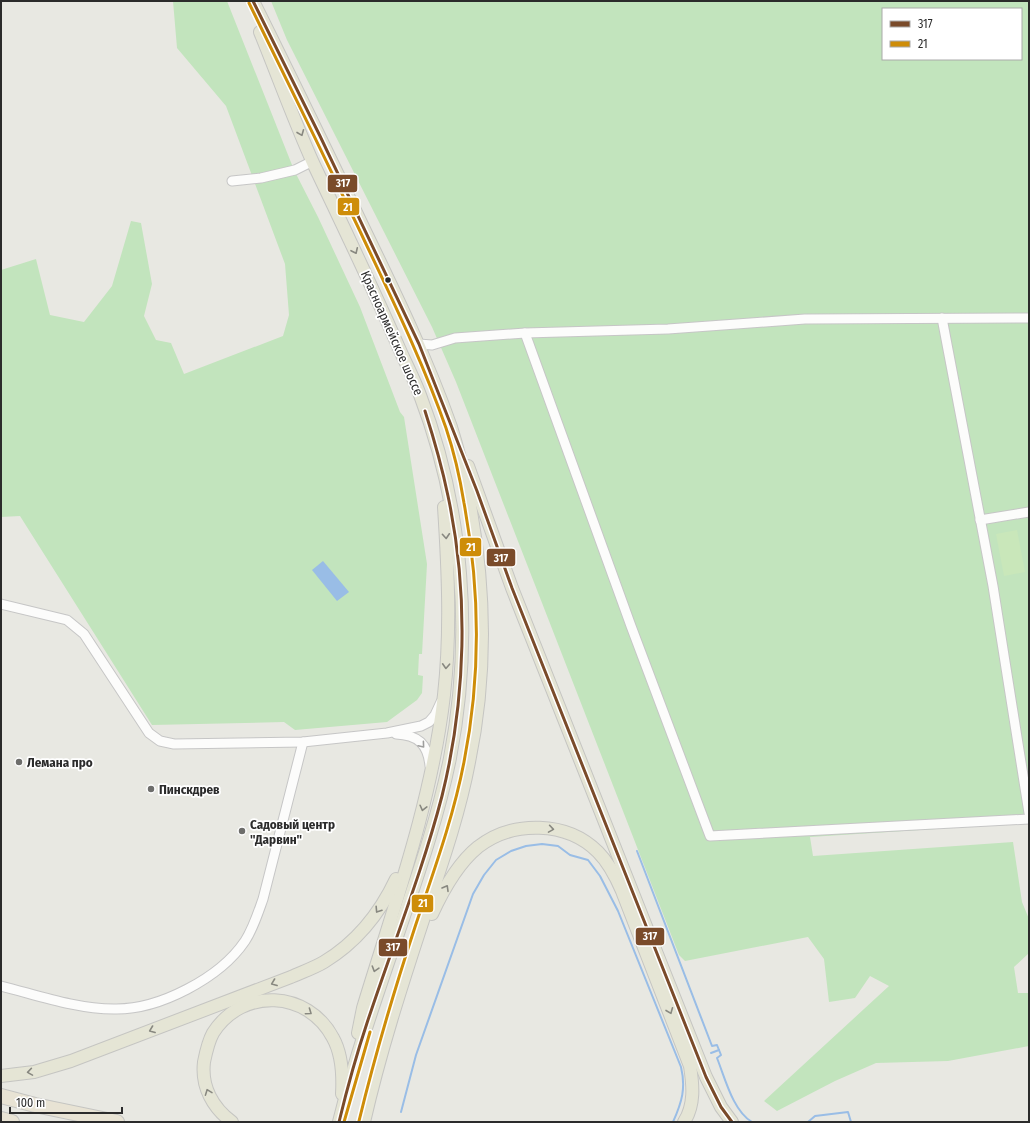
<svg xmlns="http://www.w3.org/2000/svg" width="1030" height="1123" font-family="'Fira Sans Condensed',sans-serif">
	<rect width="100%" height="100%" fill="#e8e8e2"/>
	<g fill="#c2e4bd" fill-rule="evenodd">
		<path d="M 173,1 L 227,1 L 294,170 L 318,217 L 360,307 L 400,412 L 404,417 L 427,564 L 422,654 L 419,654 L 418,675 L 423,676 L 422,693 L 417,700 L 387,722 L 295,730 L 284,722 L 152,725 L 20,516 L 1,517 L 1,270 L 36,259 L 50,315 L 84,322 L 112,286 L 131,221 L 141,223 L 152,284 L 144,316 L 156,340 L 171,343 L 184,374 L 283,336 L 289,315 L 285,264 L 226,106 L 177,48 Z"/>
		<path d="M 271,1 L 1029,1 L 1029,823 L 810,837 L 813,856 L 1013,842 L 1022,902 L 1029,919 L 1029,953 L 1014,967 L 1018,993 L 1029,993 L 1029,1046 L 948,1061 L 876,1063 L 835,1081 L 777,1111 L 764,1101 L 889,986 L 870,976 L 855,998 L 829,1002 L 824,959 L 808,937 L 685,961 L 679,955 L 456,382 L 432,327 L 287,40 ZM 883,9 L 1021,9 L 1021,59 L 883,59 Z"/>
	</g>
	<path fill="#c9e7ba" d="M 1017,530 L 1025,572 L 1004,576 L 996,534 Z"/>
	<path fill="#99bde6" d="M 323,561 L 349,592 L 337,601 L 312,570 Z"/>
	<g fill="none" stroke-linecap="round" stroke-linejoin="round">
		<g stroke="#99bde6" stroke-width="2">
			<path d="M 637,851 L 712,1046 L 717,1045 L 721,1055 L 717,1058 C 725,1078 733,1111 752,1122"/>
			<path d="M 711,1053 L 719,1050"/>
			<path d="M 401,1112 L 416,1055 L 473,894 L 484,875 L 496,860 L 511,851 L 526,846 L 542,844 L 558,846 L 570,855 L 588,860 L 600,876 L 618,911 L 681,1067 C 686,1088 682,1102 673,1122"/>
			<path d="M 808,1122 L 815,1116 L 848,1112 L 851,1122"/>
		</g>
		<g stroke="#c6c6c6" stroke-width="11">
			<g id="minor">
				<path d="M 232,181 L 261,178 L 295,170 L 313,161"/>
				<path d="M 942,318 L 993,586 L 1029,813"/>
				<path d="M 525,333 L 631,626 L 710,836 L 1029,819"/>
				<path d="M 419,344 L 432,345 L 455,338 L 525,333 L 668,329 L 805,319 L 1029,318"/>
				<path d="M 980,520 L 1029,512"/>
				<path d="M 1,604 L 67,620 L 84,634 L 149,733 L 160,741 L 174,744 L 303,742 L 387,733 L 421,726 L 429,722 L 435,715 L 441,702"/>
				<path d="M 396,734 C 418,735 428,744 430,766"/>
				<path d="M 1,986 C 37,995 76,1009 114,1009 C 159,1010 220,978 245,941 C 253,929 258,913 263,899 L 303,742"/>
			</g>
		</g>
		<g stroke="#c5c5c2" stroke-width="14">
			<g id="major">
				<path d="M 253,1 C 291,77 328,154 365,231 C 396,295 427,359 451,427 C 457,446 462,465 466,485 C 485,576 488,671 469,762 C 459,815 441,866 424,917 C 402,984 380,1052 364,1122"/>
				<path d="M 260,32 C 278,76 294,121 314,165 C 343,226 372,286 399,348 C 406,364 414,379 420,395 C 464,510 473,639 450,758 C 439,813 421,866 403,919 C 380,986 356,1053 339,1122"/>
				<path d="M 468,466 L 512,588 L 657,954 L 706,1077 L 721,1107 L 732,1122"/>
				<path d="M 432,914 C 443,890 457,864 478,847 C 513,820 567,821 598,852 C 609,863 616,877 622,891 L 690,1066 C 693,1085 695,1105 684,1122"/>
				<path d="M 358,1033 L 363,1008 C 394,906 432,801 444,695 C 451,633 448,569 444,507"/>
				<path d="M 1,1076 L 34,1072 L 71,1061 L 291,977 C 302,972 314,968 324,962 C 357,942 380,913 396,879"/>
				<path d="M 232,1122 C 213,1108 201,1087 204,1062 C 206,1052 208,1042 213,1033 C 242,987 308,990 333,1038 C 342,1054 343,1076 342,1094"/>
			</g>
		</g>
		<g stroke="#c5c5c2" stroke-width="16">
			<g id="highway">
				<path d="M 1,1096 L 35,1105 L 117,1122"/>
				<path d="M 1,1119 L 12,1122"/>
			</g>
		</g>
		<use href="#minor" stroke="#fcfcfb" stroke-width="9"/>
		<use href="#major" stroke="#e5e5d5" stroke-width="12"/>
		<use href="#highway" stroke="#e8e3d4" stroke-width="14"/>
		<g stroke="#fff" stroke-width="6">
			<g id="bus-1">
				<path d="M 253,1 L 320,136 L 419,344 L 477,491 L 512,588 L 706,1077 L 721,1107 L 732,1122"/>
				<path d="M 339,1122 C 347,1089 356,1056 367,1023 C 392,947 422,873 442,796 C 466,699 469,594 448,496 C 442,467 434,439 425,411"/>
			</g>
		</g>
		<g stroke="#fff" stroke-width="6">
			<g id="bus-2">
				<path d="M 249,3 C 286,78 322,152 358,227 C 389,293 422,359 446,428 C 454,452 460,478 464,503 C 480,589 481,676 464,762 C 453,819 433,873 415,927 C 394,991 375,1055 359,1121"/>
				<path d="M 344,1122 L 370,1032"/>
			</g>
		</g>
		<use href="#bus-1" stroke="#7a4b2a" stroke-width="3"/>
		<use href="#bus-2" stroke="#ce8d09" stroke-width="3"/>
	</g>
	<defs><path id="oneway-chevron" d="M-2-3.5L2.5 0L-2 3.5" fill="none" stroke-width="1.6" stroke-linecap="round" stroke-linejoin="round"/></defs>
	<g stroke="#888880">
		<use href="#oneway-chevron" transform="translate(301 133) rotate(68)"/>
		<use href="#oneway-chevron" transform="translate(355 251) rotate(65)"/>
		<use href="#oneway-chevron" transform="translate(446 536) rotate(86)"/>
		<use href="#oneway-chevron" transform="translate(446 666) rotate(93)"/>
		<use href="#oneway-chevron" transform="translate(423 808) rotate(104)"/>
		<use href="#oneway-chevron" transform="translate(551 829) rotate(9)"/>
		<use href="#oneway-chevron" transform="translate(446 888) rotate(-60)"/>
		<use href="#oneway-chevron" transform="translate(378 910) rotate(123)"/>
		<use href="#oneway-chevron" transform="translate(375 969) rotate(107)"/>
		<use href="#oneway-chevron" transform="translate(274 983) rotate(159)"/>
		<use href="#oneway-chevron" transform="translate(670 1011) rotate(68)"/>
		<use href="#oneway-chevron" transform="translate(309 1012) rotate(35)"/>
		<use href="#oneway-chevron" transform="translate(152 1030) rotate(159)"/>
		<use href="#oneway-chevron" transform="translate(30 1072) rotate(171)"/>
		<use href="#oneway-chevron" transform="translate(208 1092) rotate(-111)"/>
	</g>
	<use stroke="#9e9e9d" href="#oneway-chevron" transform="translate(422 745) rotate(50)"/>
	<circle fill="#2b2b2b" stroke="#fff" stroke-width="1.5" cx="388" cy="280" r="3.5"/>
	<g fill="#6d6d6b" stroke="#fff" stroke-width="1.5">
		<circle cx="19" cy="762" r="4"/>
		<circle cx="151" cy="789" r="4"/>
		<circle cx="242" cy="831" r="4"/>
	</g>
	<g text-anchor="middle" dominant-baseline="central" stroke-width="3.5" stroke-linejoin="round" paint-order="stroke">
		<g font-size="13" fill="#2b2b2b" stroke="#fff">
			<text transform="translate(392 333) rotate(66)">Красноармейское шоссе</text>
		</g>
		<g font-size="13" font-weight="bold" fill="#2b2b2b" stroke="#fff" text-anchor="start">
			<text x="27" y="762">Лемана про</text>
			<text x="159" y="789">Пинскдрев</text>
			<text x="250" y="824">Садовый центр<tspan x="250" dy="15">"Дарвин"</tspan></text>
		</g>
	</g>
	<g stroke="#fff" stroke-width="1.5">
		<rect x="327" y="174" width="31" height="19" rx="4" fill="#7a4b2a"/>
		<rect x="337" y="197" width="23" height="19" rx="4" fill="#ce8d09"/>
		<rect x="459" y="537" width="23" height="20" rx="4" fill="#ce8d09"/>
		<rect x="486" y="548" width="30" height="19" rx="4" fill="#7a4b2a"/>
		<rect x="411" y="894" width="23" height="19" rx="4" fill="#ce8d09"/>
		<rect x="635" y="927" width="30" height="19" rx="4" fill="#7a4b2a"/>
		<rect x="378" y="938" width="30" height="19" rx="4" fill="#7a4b2a"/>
	</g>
	<g font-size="11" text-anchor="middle" font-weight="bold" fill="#fff">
		<text x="343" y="187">317</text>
		<text x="348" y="211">21</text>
		<text x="471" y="551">21</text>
		<text x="501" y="562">317</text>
		<text x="423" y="907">21</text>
		<text x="650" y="940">317</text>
		<text x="393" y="951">317</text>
	</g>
	<rect width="1030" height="1123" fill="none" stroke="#2b2b2b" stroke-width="4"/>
	<rect x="882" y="8" width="140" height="52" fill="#ffffff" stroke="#aaaaaa"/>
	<rect x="890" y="21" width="20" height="6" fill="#7a4b2a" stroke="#aaaaaa"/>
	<text x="918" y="28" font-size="12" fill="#2b2b2b">317</text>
	<rect x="890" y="41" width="20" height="6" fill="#ce8d09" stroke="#aaaaaa"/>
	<text x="918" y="48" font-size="12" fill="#2b2b2b">21</text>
	<path d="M10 1107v6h112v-6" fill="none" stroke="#2b2b2b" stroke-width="2"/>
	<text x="16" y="1107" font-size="12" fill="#2b2b2b" stroke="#ffffff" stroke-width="3" paint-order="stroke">100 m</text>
</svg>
